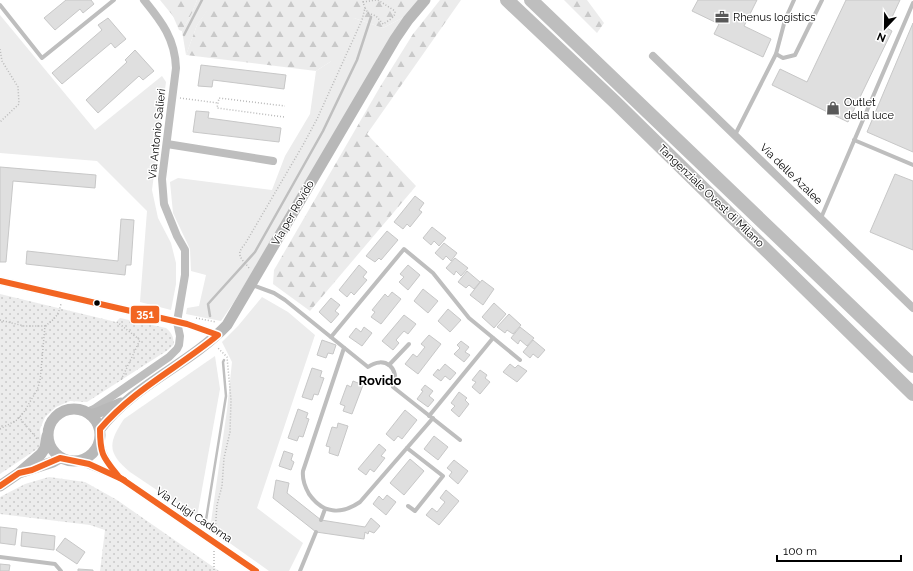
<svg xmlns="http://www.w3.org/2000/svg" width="913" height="571" font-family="Raleway,sans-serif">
	<defs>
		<pattern id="forest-firs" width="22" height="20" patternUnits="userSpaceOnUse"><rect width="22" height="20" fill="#ececec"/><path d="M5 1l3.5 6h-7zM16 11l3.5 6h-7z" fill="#c9c9c9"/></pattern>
		<pattern id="park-dots" width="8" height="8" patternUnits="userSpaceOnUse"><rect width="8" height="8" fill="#ececec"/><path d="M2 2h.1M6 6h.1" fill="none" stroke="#c9c9c9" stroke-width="1.8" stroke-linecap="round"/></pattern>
	</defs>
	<rect width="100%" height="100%" fill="#fff"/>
	<g fill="#ececec">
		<path d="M 197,0 L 215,0 L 197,25 L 186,55 L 182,31 L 192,13 Z"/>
		<path d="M 0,15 L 95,130 L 162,76 L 166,82 L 152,190 L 158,218 L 171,243 L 176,263 L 176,284 L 171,310 L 140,302 L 147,211 L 97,161 L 0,153 Z"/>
		<path d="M 406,16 L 234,302 L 221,321 L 186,314 L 187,308 L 199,306 L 206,275 L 191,271 L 190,249 L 173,213 L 170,182 L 178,178 L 272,190 L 285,156 L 310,114 L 316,71 L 330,62 L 354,18 L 383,28 Z"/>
		<path d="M 262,297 L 288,312 L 315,335 L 257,508 L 303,543 L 289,571 L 269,571 L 210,529 L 227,410 L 232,362 L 222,342 L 238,326 Z"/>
		<path d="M 215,356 L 220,389 L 197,517 L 130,472 C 107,453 108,443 124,419 Z"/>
	</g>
	<g fill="url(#forest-firs)">
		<path d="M 160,0 L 197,0 L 192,13 L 182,31 L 179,30 L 173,16 Z"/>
		<path d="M 214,0 L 419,0 L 406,16 L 383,28 L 354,18 L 349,42 L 330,62 L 316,71 L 186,55 L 197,25 Z"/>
		<path d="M 440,0 L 461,0 L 367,134 L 416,186 L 310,311 L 273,284 L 274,270 L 380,87 L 413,34 Z"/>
		<path d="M 564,0 L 587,0 L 604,23 L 597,33 Z"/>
	</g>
	<g fill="url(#park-dots)">
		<path d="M 0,294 L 116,322 L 120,318 L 166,328 C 172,333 173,336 174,344 L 168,350 L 87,402 L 70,401 L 56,407 L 45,417 L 40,429 L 41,444 L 40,447 L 0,474 Z"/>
		<path d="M 49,477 L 85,482 L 117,500 L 219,571 L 100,571 L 105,530 L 90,525 L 0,514 L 0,497 L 25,484 Z"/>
	</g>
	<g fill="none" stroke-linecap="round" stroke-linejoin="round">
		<g stroke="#bfbfbf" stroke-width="2.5">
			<path d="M 184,35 L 202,0"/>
			<path d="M 210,316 L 208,304 L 255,252 L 291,188 L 323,131 L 357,60 L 371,17"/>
			<path d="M 206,520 L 226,396 L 223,362 L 224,360"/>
		</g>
	</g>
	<g fill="#dfdfdf" stroke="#c7c7c7">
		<path d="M 66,0 L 91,0 L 94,4 L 83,13 L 80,9 L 55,30 L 44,18 Z"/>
		<path d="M 698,0 L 757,0 L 744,26 L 771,39 L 763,57 L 714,34 L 719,24 L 692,11 Z"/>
		<path d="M 846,0 L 900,0 L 887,28 L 892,31 L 848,122 L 772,85 L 780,69 L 807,82 Z"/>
		<path d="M 108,18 L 126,39 L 115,48 L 111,43 L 62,84 L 52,73 L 102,30 L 98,25 Z"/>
		<path d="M 913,23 L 913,152 L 867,132 Z"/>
		<path d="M 135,50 L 154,71 L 143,80 L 139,76 L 98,113 L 86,100 L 127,62 L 125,60 Z"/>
		<path d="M 201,65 L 286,75 L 284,89 L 213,80 L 212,87 L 198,86 Z"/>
		<path d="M 196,111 L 209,112 L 208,118 L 281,128 L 279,142 L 193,132 Z"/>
		<path d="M 0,167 L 96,175 L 95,188 L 13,181 L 6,262 L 0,262 Z"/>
		<path d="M 895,174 L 913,181 L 913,250 L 870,232 Z"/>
		<path d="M 415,196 L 424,203 L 419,210 L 422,212 L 410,227 L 407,224 L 403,229 L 394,222 Z"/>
		<path d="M 121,219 L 134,220 L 131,265 L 126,265 L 125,275 L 26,264 L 27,251 L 118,261 Z"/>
		<path d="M 432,227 L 446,238 L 439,246 L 434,241 L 431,245 L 423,238 Z"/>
		<path d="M 387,231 L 398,240 L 381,260 L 379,258 L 375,262 L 366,256 Z"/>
		<path d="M 444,243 L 457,253 L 451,261 L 446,256 L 443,260 L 435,253 Z"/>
		<path d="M 455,258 L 468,268 L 461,276 L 456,271 L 454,275 L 446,268 Z"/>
		<path d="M 359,265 L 367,272 L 363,277 L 367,280 L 354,295 L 351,292 L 347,297 L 339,290 Z"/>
		<path d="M 408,265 L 420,275 L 408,290 L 399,282 L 404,277 L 400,274 Z"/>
		<path d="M 467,271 L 480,282 L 474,289 L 469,285 L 466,288 L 458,282 Z"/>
		<path d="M 482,280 L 494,289 L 483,305 L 470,295 Z"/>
		<path d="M 423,289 L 438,301 L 428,313 L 414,301 Z"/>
		<path d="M 392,292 L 401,299 L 381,324 L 371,317 L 375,312 L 372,310 L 385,294 L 388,297 Z"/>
		<path d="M 331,298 L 340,305 L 335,311 L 339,314 L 331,323 L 319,312 Z"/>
		<path d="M 494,303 L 506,314 L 494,328 L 482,317 Z"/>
		<path d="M 448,309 L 461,320 L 450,332 L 438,321 Z"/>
		<path d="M 509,314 L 521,325 L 513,334 L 507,330 L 505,333 L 497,327 Z"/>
		<path d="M 404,315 L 416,324 L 408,334 L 404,331 L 396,340 L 399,343 L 393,350 L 382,341 Z"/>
		<path d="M 364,327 L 372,333 L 362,346 L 349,337 L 356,328 L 361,332 Z"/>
		<path d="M 520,327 L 534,338 L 527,346 L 520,340 L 518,344 L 511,338 Z"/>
		<path d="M 429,335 L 441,344 L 418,374 L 405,364 L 413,354 L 417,357 L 425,347 L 421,344 Z"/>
		<path d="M 322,340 L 336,345 L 333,354 L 328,353 L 326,358 L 317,355 Z"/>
		<path d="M 533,340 L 545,350 L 538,358 L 533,354 L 530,358 L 523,352 Z"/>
		<path d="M 461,341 L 469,347 L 465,352 L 470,355 L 464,362 L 454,354 L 460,348 L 457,345 Z"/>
		<path d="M 445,364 L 456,373 L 450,380 L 445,376 L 441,381 L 433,375 L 438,369 L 439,371 Z"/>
		<path d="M 510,364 L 515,368 L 518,365 L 527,371 L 517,382 L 503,372 Z"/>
		<path d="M 312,368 L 322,371 L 320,377 L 324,378 L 318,395 L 314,394 L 312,400 L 302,397 Z"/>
		<path d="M 480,370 L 487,375 L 485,378 L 490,382 L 480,394 L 472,387 L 476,382 L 472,380 Z"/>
		<path d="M 353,381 L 363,385 L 352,414 L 343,411 L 345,406 L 340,404 L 347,385 L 351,387 Z"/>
		<path d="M 425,385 L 433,391 L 429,396 L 434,400 L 428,407 L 417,399 L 423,391 L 421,390 Z"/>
		<path d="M 459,392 L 467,398 L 465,400 L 469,404 L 459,417 L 451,410 L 455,406 L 451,403 Z"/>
		<path d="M 298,409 L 308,413 L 306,418 L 309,419 L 303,437 L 299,436 L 297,441 L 288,438 Z"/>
		<path d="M 405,410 L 417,420 L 402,439 L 398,436 L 394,441 L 386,434 Z"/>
		<path d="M 338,423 L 348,426 L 338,456 L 329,453 L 330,447 L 326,446 L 332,427 L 337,428 Z"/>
		<path d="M 434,436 L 448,447 L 438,460 L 424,449 Z"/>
		<path d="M 379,444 L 386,450 L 381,456 L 385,458 L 374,472 L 370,469 L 366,475 L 358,469 Z"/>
		<path d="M 284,451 L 293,454 L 291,460 L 294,462 L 291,470 L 279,466 Z"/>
		<path d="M 410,459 L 424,471 L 404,495 L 390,483 Z"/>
		<path d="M 454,460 L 468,471 L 458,484 L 449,476 L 452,472 L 447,468 Z"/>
		<path d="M 276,480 L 289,483 L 287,493 L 321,520 L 365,527 L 371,518 L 380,526 L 374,533 L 369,531 L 368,534 L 365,532 L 364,539 L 316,532 L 273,498 Z"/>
		<path d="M 446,490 L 459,501 L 439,525 L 426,515 L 432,508 L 437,512 L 445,502 L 440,498 Z"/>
		<path d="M 387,495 L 396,502 L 386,515 L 373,504 L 379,496 L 383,500 Z"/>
		<path d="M 0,527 L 17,529 L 15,545 L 0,543 Z"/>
		<path d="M 22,532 L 55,536 L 54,550 L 21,546 Z"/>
		<path d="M 65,538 L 85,552 L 77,564 L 56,550 Z"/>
		<path d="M 0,564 L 10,565 L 9,571 L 0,571 Z"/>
		<path d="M 78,569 L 93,570 L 93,571 L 78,571 Z"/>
	</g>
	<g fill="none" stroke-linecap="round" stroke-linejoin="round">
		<g stroke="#b9b9b9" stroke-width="1.5" stroke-dasharray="1 2" stroke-linecap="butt">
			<path d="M 363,2 L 376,0"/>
			<path d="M 365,8 L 368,13 L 376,16 L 383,24 C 388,21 396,17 395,11 L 378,0"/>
			<path d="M 0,49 L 2,61 L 18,87 L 19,104 L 0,122"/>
			<path d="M 180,98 L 218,103"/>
			<path d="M 284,117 L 217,108 L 219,98 L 285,106"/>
			<path d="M 249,268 C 243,259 234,256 245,244 L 303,145 L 317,119 L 362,20 L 365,8 L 363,2 L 361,0"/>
			<path d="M 196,318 L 216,322"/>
			<path d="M 0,320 L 24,326 L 45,326"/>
			<path d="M 117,322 L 140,340 L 121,380"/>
			<path d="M 19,417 L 37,439"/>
			<path d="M 0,429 L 17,420 L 24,412 L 37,390 L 40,381 L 45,326 C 55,319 58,316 61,304"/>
			<path d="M 215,533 L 217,505 L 222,486 L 224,458 L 230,432 L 231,400 L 227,357 L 217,347"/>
			<path d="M 214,551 L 214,571"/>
		</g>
		<g stroke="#bebebe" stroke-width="4">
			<path d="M 0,5 L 42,58 L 114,0"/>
			<path d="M 776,54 L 783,58 L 795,55 L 822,0"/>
			<path d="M 735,135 L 776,54 L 785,20 L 794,0"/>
			<path d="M 854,140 L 913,165"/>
			<path d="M 821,218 L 913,3"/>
			<path d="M 252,285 L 274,293 L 285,300 L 368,367 C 384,355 401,368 393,387 L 460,440"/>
			<path d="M 331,337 L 404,249 L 433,273 L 469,318 L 520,360"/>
			<path d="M 344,348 L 303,471 C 302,480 305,487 309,494 C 323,514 341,515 360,502 L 433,418"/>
			<path d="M 389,365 L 409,344"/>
			<path d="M 429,416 L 493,338"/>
			<path d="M 407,448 L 443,476 L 415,511 L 408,506"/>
			<path d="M 321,520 L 325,509"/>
			<path d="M 0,557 L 55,564 L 61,571"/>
			<path d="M 300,571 L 316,532"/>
		</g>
		<g stroke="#bebebe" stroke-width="8">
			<path d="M 653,56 L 913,308"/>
			<path d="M 167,144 L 273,161"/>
			<path d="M 0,281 L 187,324 L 218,335"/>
			<path d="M 87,412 L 94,409 L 169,357 L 177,349 L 179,345 L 180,336 L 177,322 L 185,275 L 185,250 L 177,236 L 164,204 L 162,179 L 176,68 C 175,39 162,22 144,0"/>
			<path d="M 100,439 C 101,454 108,464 117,475"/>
			<path d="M 80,461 L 119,477 L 256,571"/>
		</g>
		<g stroke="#b8b8b8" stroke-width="11">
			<circle cx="74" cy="435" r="26"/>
			<path d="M 91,415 L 97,413 L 121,403"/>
			<path d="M 100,429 C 133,385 189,365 227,325 L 395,39 L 408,20 L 425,0"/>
			<path d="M 22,472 L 53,462 L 60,458"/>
			<path d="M 0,486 L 19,473 L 41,454 L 45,448 L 47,436"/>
		</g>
		<g stroke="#bebebe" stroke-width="14">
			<path d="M 507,0 L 615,102 L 913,394"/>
			<path d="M 531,0 L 913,366"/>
		</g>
		<g stroke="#fff" stroke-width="9">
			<g id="bus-1">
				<path d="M 0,281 L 187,324 L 218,335 C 178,368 134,389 100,429 C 100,455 103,457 119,477 L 256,571"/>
				<path d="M 0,486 L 19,473 L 32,470 L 60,458 L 89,464 L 124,480"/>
			</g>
		</g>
		<use href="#bus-1" stroke="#f26522" stroke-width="6"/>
	</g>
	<defs>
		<g id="office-bare" transform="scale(1.08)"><path d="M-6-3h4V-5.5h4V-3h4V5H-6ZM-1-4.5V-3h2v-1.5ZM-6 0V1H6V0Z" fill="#595959" stroke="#fff" stroke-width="2.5" paint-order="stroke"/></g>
		<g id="shop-bare" transform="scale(1.08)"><path d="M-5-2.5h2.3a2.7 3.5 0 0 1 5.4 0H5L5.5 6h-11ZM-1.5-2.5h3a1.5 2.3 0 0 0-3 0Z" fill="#595959" stroke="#fff" stroke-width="2.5" paint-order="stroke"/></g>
	</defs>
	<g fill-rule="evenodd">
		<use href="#office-bare" x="722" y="17"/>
		<use href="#shop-bare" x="833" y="108"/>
	</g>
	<circle fill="#000" stroke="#fff" stroke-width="1.5" cx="97" cy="303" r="3.5"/>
	<g text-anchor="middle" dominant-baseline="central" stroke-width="3" stroke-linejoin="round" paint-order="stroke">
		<g font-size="11" fill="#000" stroke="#fff" text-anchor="start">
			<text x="733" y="17">Rhenus logistics</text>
			<text x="844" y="102">Outlet<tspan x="844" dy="13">della luce</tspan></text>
		</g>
		<g font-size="11" fill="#000" stroke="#fff">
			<text transform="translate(157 134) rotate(-84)">Via Antonio Salieri</text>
			<text transform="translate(791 174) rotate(44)">Via delle Azalee</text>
			<text transform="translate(711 196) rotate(44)">Tangenziale Ovest di Milano</text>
			<text transform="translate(293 213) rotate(-60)">Via per Rovido</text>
			<text transform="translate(194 515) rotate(34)">Via Luigi Cadorna</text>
		</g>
		<g font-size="13" font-weight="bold" fill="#000" stroke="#fff">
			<text x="380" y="380">Rovido</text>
		</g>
	</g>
	<rect stroke="#fff" stroke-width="1.5" x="130" y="305" width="30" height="19" rx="4" fill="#f26522"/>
	<g font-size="11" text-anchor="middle" font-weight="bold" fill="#fff">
		<text x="145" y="318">351</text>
	</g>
	<g transform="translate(885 28) rotate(202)" stroke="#ffffff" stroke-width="3" paint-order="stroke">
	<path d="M0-3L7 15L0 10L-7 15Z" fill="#000000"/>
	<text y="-6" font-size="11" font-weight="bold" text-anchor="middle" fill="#000000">N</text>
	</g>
	<path d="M777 555v6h124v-6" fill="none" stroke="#000000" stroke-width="2"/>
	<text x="783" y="555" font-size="12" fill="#000000" stroke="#ffffff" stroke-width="3" paint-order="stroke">100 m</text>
</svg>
